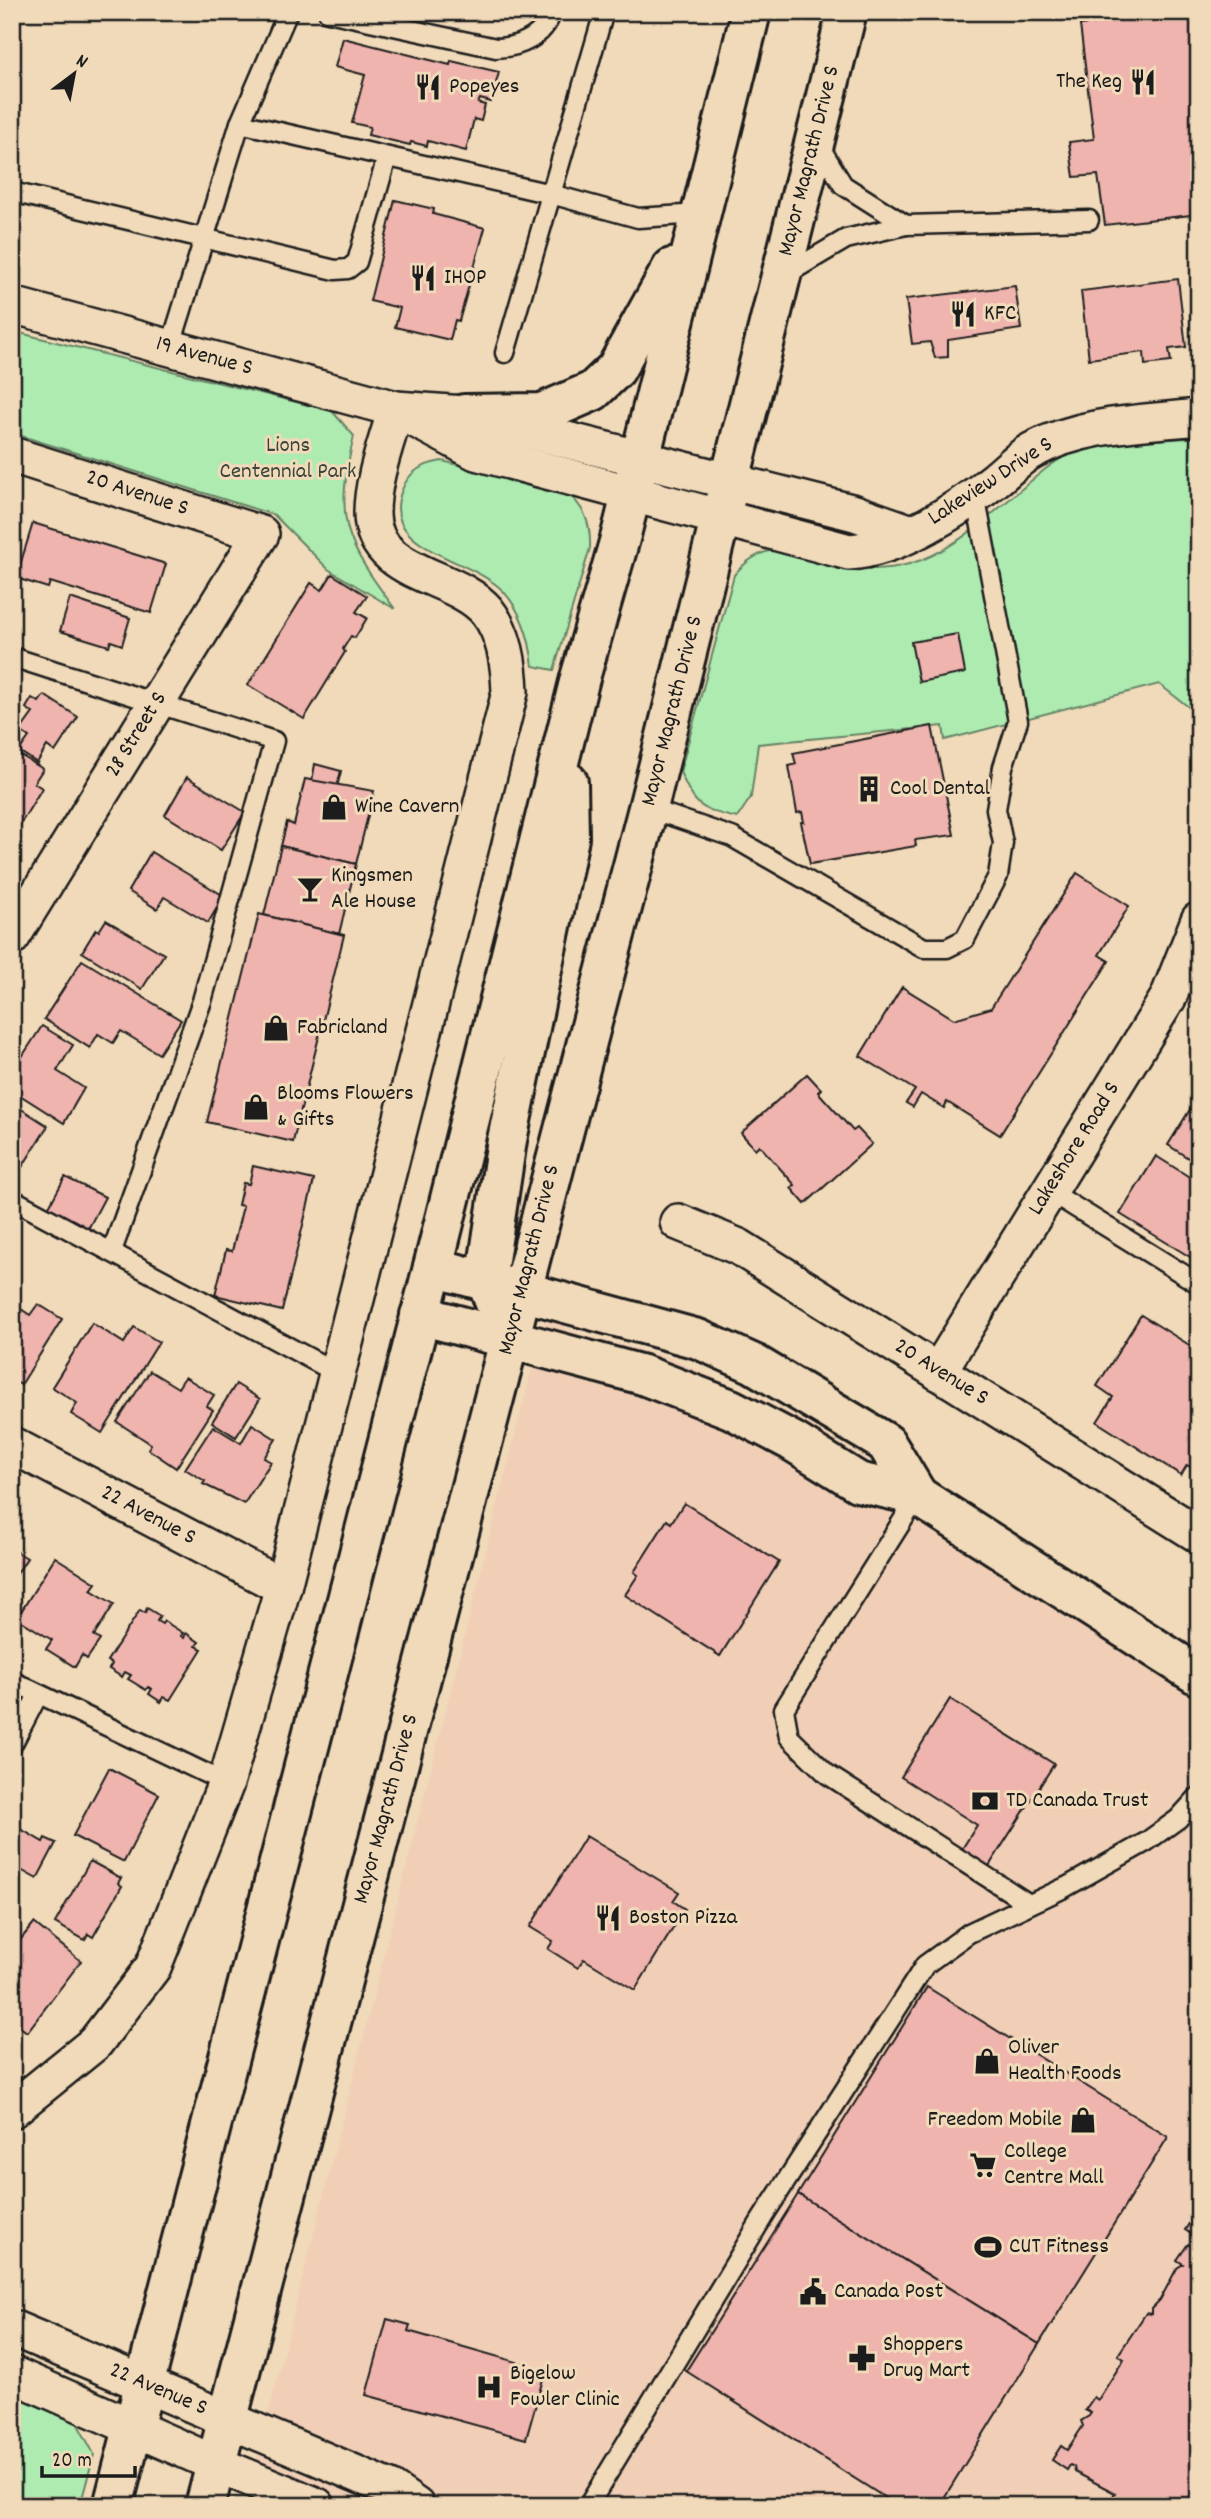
<svg xmlns="http://www.w3.org/2000/svg" width="1211" height="2518" font-family="Dekko,sans-serif">
	<rect width="100%" height="100%" fill="#f1dab9"/>
	<filter id="ink" filterUnits="userSpaceOnUse"><feTurbulence type="fractalNoise" baseFrequency=".0143" numOctaves="2"/><feDisplacementMap in="SourceGraphic" scale="14" xChannelSelector="R" yChannelSelector="G"/><feConvolveMatrix kernelMatrix="1 2 1 2 8 2 1 2 1" color-interpolation-filters="sRGB"/></filter>
	<g filter="url(#ink)">
		<path fill="#f0cfb6" d="M 545,1317 L 579,1334 L 671,1358 L 783,1409 L 844,1445 L 1199,1676 L 1199,2506 L 245,2506 Z"/>
		<g fill="#aeebb1" stroke="#658466" stroke-width="2">
			<path d="M 12,331 L 332,411 L 354,436 C 334,522 344,540 395,609 L 328,569 L 274,515 L 12,433 Z"/>
			<path d="M 1199,437 L 1199,715 L 1159,684 L 945,740 L 943,726 L 758,744 L 751,797 L 737,818 C 700,809 696,808 680,772 L 734,575 C 773,529 803,559 851,567 C 869,570 891,569 909,564 C 952,553 990,515 1024,487 C 1039,474 1057,458 1077,451 C 1111,439 1162,441 1199,437 Z"/>
			<path d="M 442,461 L 564,490 C 584,506 591,522 590,548 L 554,670 L 533,666 C 530,640 522,612 504,592 C 474,558 377,550 402,490 C 409,471 423,464 442,461 Z"/>
			<path d="M 12,2391 L 74,2417 L 94,2454 L 80,2506 L 12,2506 Z"/>
		</g>
		<g fill="#efb4ae" stroke="#1c1c1c" stroke-width="2">
			<path d="M 1184,12 L 1199,12 L 1199,214 L 1105,225 L 1098,175 L 1074,177 L 1069,142 L 1094,139 L 1080,25 Z"/>
			<path d="M 343,38 L 450,65 L 451,61 L 499,72 L 491,102 L 480,99 L 478,103 L 485,105 L 481,121 L 474,119 L 466,151 L 428,141 L 427,146 L 411,142 L 410,145 L 368,135 L 370,127 L 352,123 L 365,75 L 335,67 Z"/>
			<path d="M 395,200 L 434,209 L 433,214 L 485,228 L 459,321 L 455,320 L 450,340 L 395,327 L 400,308 L 370,301 Z"/>
			<path d="M 1178,279 L 1186,347 L 1169,349 L 1171,362 L 1145,365 L 1144,352 L 1089,359 L 1081,291 Z"/>
			<path d="M 1015,286 L 1021,329 L 948,340 L 948,357 L 935,358 L 930,342 L 912,344 L 906,299 Z"/>
			<path d="M 33,523 L 166,564 L 151,613 L 50,582 L 48,588 L 16,578 Z"/>
			<path d="M 332,574 L 367,596 L 356,612 L 367,618 L 355,638 L 351,636 L 343,649 L 345,652 L 304,719 L 248,685 L 311,583 L 322,590 Z"/>
			<path d="M 70,598 L 130,618 L 122,645 L 111,641 L 109,646 L 60,631 Z"/>
			<path d="M 958,634 L 965,673 L 919,682 L 911,642 Z"/>
			<path d="M 44,695 L 78,717 L 55,752 L 47,746 L 37,763 L 19,751 L 29,737 L 20,731 L 33,713 L 26,708 L 32,698 L 39,702 Z"/>
			<path d="M 932,726 L 954,835 L 915,840 L 916,846 L 810,864 L 801,822 L 804,822 L 802,812 L 797,813 L 789,766 L 796,764 L 793,753 Z"/>
			<path d="M 12,750 L 43,769 L 34,783 L 42,788 L 12,838 Z"/>
			<path d="M 315,764 L 341,771 L 337,787 L 312,781 Z"/>
			<path d="M 187,777 L 245,812 L 221,850 L 165,815 Z"/>
			<path d="M 305,779 L 374,791 L 356,864 L 281,846 L 287,822 L 294,825 Z"/>
			<path d="M 281,846 L 356,864 L 339,934 L 264,915 Z"/>
			<path d="M 151,852 L 224,896 L 208,923 L 164,897 L 157,909 L 128,891 Z"/>
			<path d="M 1077,873 L 1129,906 L 1099,955 L 1109,961 L 1000,1135 L 947,1102 L 944,1108 L 921,1094 L 913,1107 L 906,1103 L 915,1090 L 860,1056 L 902,987 L 954,1019 L 991,1008 Z"/>
			<path d="M 259,914 L 344,935 L 293,1142 L 207,1122 Z"/>
			<path d="M 106,920 L 164,954 L 142,989 L 82,952 L 96,929 L 99,931 Z"/>
			<path d="M 82,960 L 181,1020 L 159,1054 L 121,1031 L 113,1043 L 98,1034 L 90,1048 L 44,1019 Z"/>
			<path d="M 42,1026 L 73,1045 L 57,1071 L 84,1088 L 64,1123 L 12,1090 L 12,1072 Z"/>
			<path d="M 807,1074 L 821,1089 L 818,1092 L 853,1131 L 857,1128 L 872,1144 L 805,1204 L 791,1188 L 795,1185 L 759,1145 L 755,1149 L 741,1133 Z"/>
			<path d="M 1199,1095 L 1199,1165 L 1168,1145 Z"/>
			<path d="M 12,1103 L 48,1126 L 12,1183 Z"/>
			<path d="M 1156,1156 L 1199,1183 L 1199,1226 L 1196,1231 L 1199,1254 L 1195,1260 L 1120,1214 Z"/>
			<path d="M 253,1166 L 314,1180 L 282,1311 L 215,1295 L 226,1250 L 232,1251 L 243,1206 L 238,1205 L 243,1183 L 249,1184 Z"/>
			<path d="M 65,1177 L 105,1197 L 87,1231 L 47,1210 Z"/>
			<path d="M 12,1303 L 30,1315 L 38,1304 L 62,1319 L 21,1385 L 12,1380 Z"/>
			<path d="M 1141,1315 L 1199,1351 L 1199,1472 L 1187,1465 L 1181,1475 L 1097,1422 L 1113,1397 L 1097,1386 Z"/>
			<path d="M 92,1323 L 124,1343 L 134,1327 L 159,1342 L 102,1433 L 71,1414 L 77,1403 L 52,1387 Z"/>
			<path d="M 150,1371 L 178,1388 L 185,1377 L 214,1395 L 207,1406 L 213,1410 L 176,1468 L 148,1449 L 151,1444 L 117,1422 Z"/>
			<path d="M 236,1384 L 260,1399 L 236,1437 L 212,1422 Z"/>
			<path d="M 252,1424 L 276,1439 L 264,1458 L 271,1462 L 244,1504 L 203,1484 L 205,1481 L 185,1469 L 213,1426 L 241,1443 Z"/>
			<path d="M 684,1503 L 779,1562 L 720,1656 L 625,1595 L 638,1575 L 634,1572 L 667,1520 L 671,1523 Z"/>
			<path d="M 12,1549 L 27,1558 L 12,1581 Z"/>
			<path d="M 55,1557 L 96,1583 L 91,1590 L 114,1604 L 94,1636 L 100,1640 L 87,1659 L 82,1655 L 75,1667 L 46,1649 L 52,1640 L 17,1618 Z"/>
			<path d="M 147,1608 L 160,1616 L 157,1621 L 162,1624 L 164,1621 L 183,1633 L 181,1636 L 184,1638 L 186,1633 L 199,1642 L 196,1646 L 202,1649 L 170,1700 L 164,1697 L 161,1702 L 149,1694 L 152,1689 L 148,1687 L 146,1690 L 128,1679 L 131,1675 L 125,1672 L 122,1677 L 109,1669 L 112,1664 L 107,1661 L 140,1610 L 145,1613 Z"/>
			<path d="M 950,1699 L 1054,1764 L 989,1866 L 962,1849 L 977,1825 L 901,1777 Z"/>
			<path d="M 109,1768 L 159,1794 L 124,1862 L 73,1836 Z"/>
			<path d="M 19,1828 L 43,1842 L 45,1838 L 56,1843 L 37,1879 L 12,1865 L 12,1839 Z"/>
			<path d="M 586,1836 L 679,1892 L 673,1901 L 685,1909 L 635,1990 L 584,1959 L 578,1968 L 548,1949 L 553,1941 L 530,1927 Z"/>
			<path d="M 90,1861 L 121,1878 L 118,1883 L 122,1886 L 93,1937 L 88,1934 L 85,1940 L 55,1923 Z"/>
			<path d="M 34,1923 L 81,1961 L 27,2032 L 12,2021 L 12,1942 L 16,1945 Z"/>
			<path d="M 927,1987 L 1168,2137 L 1039,2344 L 798,2194 Z"/>
			<path d="M 798,2194 L 1039,2344 L 939,2506 L 898,2506 L 686,2371 Z"/>
			<path d="M 1199,2208 L 1199,2239 L 1185,2230 Z"/>
			<path d="M 1188,2244 L 1199,2251 L 1199,2506 L 1129,2503 L 1126,2506 L 1112,2498 L 1115,2493 L 1075,2472 L 1074,2467 L 1070,2465 L 1067,2470 L 1052,2460 L 1061,2446 L 1067,2450 L 1083,2426 L 1081,2421 L 1089,2416 L 1091,2413 L 1085,2410 L 1094,2397 L 1098,2400 L 1124,2359 L 1118,2355 L 1146,2313 L 1151,2314 L 1151,2309 L 1160,2300 L 1177,2268 L 1183,2264 L 1177,2260 Z"/>
			<path d="M 387,2319 L 410,2325 L 408,2331 L 527,2365 L 525,2374 L 543,2379 L 526,2439 L 366,2395 Z"/>
		</g>
		<g fill="none" stroke-linecap="round" stroke-linejoin="round">
			<g stroke="#1c1c1c" stroke-width="23">
				<g id="service">
					<path d="M 328,12 L 496,48 C 521,47 543,37 552,12"/>
					<path d="M 240,123 L 551,194 L 638,218 L 699,214"/>
					<path d="M 818,144 L 843,185 L 906,225"/>
					<path d="M 12,192 L 335,270 L 348,269 L 357,262 L 387,157"/>
					<path d="M 785,275 L 846,239 L 906,225 L 1089,220"/>
					<path d="M 170,348 L 240,123 L 288,12"/>
					<path d="M 505,353 L 604,12"/>
					<path d="M 12,657 L 274,741 L 202,1001 L 112,1251"/>
					<path d="M 648,808 L 732,837 L 924,948 L 947,948 L 965,939 L 998,876 L 1003,843 L 996,809 L 1003,767 L 1018,721 L 975,495"/>
					<path d="M 1049,1191 L 1199,1284"/>
					<path d="M 12,1199 L 337,1373"/>
					<path d="M 918,1496 L 784,1709 L 789,1737 L 827,1774 L 1029,1904"/>
					<path d="M 12,1681 L 226,1783"/>
					<path d="M 12,1745 L 38,1695"/>
					<path d="M 588,2506 L 763,2217 L 925,1965 L 969,1933 L 1066,1887 L 1146,1842 L 1178,1819 L 1199,1796"/>
				</g>
			</g>
			<g stroke="#1c1c1c" stroke-width="40">
				<g id="minor">
					<path d="M 12,305 L 396,409 L 464,414 L 855,513 L 909,532"/>
					<path d="M 409,416 L 476,452 L 849,552 C 898,549 958,510 995,480 C 1008,470 1019,457 1033,450 C 1084,423 1142,423 1199,417"/>
					<path d="M 12,455 L 261,534 L 12,937"/>
					<path d="M 678,1222 L 739,1247 L 1199,1535"/>
					<path d="M 938,1372 L 1168,998 L 1199,920"/>
					<path d="M 12,1445 L 283,1587"/>
					<path d="M 12,2110 L 95,2043 L 153,1967 L 226,1783 L 283,1587 L 510,692 C 509,664 505,634 487,611 C 455,573 372,576 372,513 C 372,479 387,441 396,409"/>
					<path d="M 12,2328 L 390,2488 L 416,2506"/>
					<path d="M 12,2374 L 216,2464 L 317,2506"/>
				</g>
			</g>
			<g stroke="#1c1c1c" stroke-width="44">
				<g id="tertiary">
					<path d="M 433,1267 L 698,1339 L 754,1364 L 886,1443 L 918,1496"/>
					<path d="M 420,1315 L 643,1375 L 731,1409 L 792,1441 L 858,1482 L 918,1496 L 1199,1676"/>
				</g>
			</g>
			<g stroke="#1c1c1c" stroke-width="44">
				<g id="primary">
					<path d="M 464,414 L 542,413 L 593,391 L 616,369 L 672,268"/>
					<path d="M 510,1341 L 486,1280 L 507,1140 L 569,838 L 568,782"/>
					<path d="M 113,2506 L 433,1267 L 580,678 L 621,535 L 751,12"/>
					<path d="M 205,2506 L 648,808 L 847,12"/>
				</g>
			</g>
			<use href="#service" stroke="#f1dab9" stroke-width="18"/>
			<use href="#minor" stroke="#f1dab9" stroke-width="35"/>
			<use href="#tertiary" stroke="#f1dab9" stroke-width="38"/>
			<use href="#primary" stroke="#f1dab9" stroke-width="38"/>
		</g>
	</g>
	<defs>
		<g id="restaurant-bare" transform="scale(2.1)"><path d="M-5-6h1v4h1v-4h1v4h1v-4h1v5L-1.5 .5V6h-2V.5L-5-1ZM5-6V6H3V1.5H1.5Q1.5-4 5-6Z" fill="#1c1c1c" stroke="#f1dab9" stroke-width="2.5" paint-order="stroke"/></g>
		<g id="building-bare" transform="scale(2.1)"><path d="M-4-6H4V6H1V3H-1V6H-4ZM-2.5-4.3h1.7v1.8h-1.7ZM.8-4.3h1.7v1.8H.8ZM-2.5-1h1.7V.8h-1.7ZM.8-1h1.7V.8H.8Z" fill="#1c1c1c" stroke="#f1dab9" stroke-width="2.5" paint-order="stroke"/></g>
		<g id="shop-bare" transform="scale(2.1)"><path d="M-5-2.5h2.3a2.7 3.5 0 0 1 5.4 0H5L5.5 6h-11ZM-1.5-2.5h3a1.5 2.3 0 0 0-3 0Z" fill="#1c1c1c" stroke="#f1dab9" stroke-width="2.5" paint-order="stroke"/></g>
		<g id="bar-bare" transform="scale(2.1)"><path d="M-6-5H6L.8 .8V4.5H3.5V6h-7V4.5H-.8V.8Z" fill="#1c1c1c" stroke="#f1dab9" stroke-width="2.5" paint-order="stroke"/></g>
		<g id="bank-bare" transform="scale(2.1)"><path d="M-6-4H6V4H-6ZM0-2.3a2.3 2.3 0 1 0 0 4.6a2.3 2.3 0 1 0 0-4.6Z" fill="#1c1c1c" stroke="#f1dab9" stroke-width="2.5" paint-order="stroke"/></g>
		<g id="supermarket-bare" transform="scale(2.1)"><path d="M-6-5.5h2.5l.6 2H6L4.5 2H-2.5L-4.4-4H-6ZM-1.5 3.2a1.3 1.3 0 1 0 .1 0ZM3 3.2a1.3 1.3 0 1 0 .1 0Z" fill="#1c1c1c" stroke="#f1dab9" stroke-width="2.5" paint-order="stroke"/></g>
		<g id="stadium-bare" transform="scale(2.1)"><path d="M0-5a6.5 5 0 1 0 0 10a6.5 5 0 1 0 0-10ZM-3.5-1.8h7v3.6h-7Z" fill="#1c1c1c" stroke="#f1dab9" stroke-width="2.5" paint-order="stroke"/></g>
		<g id="civic-bare" transform="scale(2.1)"><path d="M-.6-6.5H3V-4.5H.6V-3L4-1V1h2V6H-6V1h2V-1L-.6-3ZM-1.2 2.5V6h2.4V2.5Z" fill="#1c1c1c" stroke="#f1dab9" stroke-width="2.5" paint-order="stroke"/></g>
		<g id="pharmacy-bare" transform="scale(2.1)"><path d="M-2-6h4v4h4v4h-4v4h-4v-4h-4v-4h4Z" fill="#1c1c1c" stroke="#f1dab9" stroke-width="2.5" paint-order="stroke"/></g>
		<g id="hospital-bare" transform="scale(2.1)"><path d="M-5-5h3v3.5h4V-5h3V5h-3V1.5h-4V5h-3Z" fill="#1c1c1c" stroke="#f1dab9" stroke-width="2.5" paint-order="stroke"/></g>
	</defs>
	<g fill-rule="evenodd">
		<use href="#restaurant-bare" x="1143" y="82"/>
		<use href="#restaurant-bare" x="428" y="87"/>
		<use href="#restaurant-bare" x="423" y="278"/>
		<use href="#restaurant-bare" x="963" y="314"/>
		<use href="#building-bare" x="869" y="789"/>
		<use href="#shop-bare" x="334" y="807"/>
		<use href="#bar-bare" x="310" y="889"/>
		<use href="#shop-bare" x="276" y="1028"/>
		<use href="#shop-bare" x="256" y="1107"/>
		<use href="#bank-bare" x="985" y="1801"/>
		<use href="#restaurant-bare" x="608" y="1918"/>
		<use href="#shop-bare" x="987" y="2061"/>
		<use href="#shop-bare" x="1083" y="2120"/>
		<use href="#supermarket-bare" x="983" y="2165"/>
		<use href="#stadium-bare" x="988" y="2247"/>
		<use href="#civic-bare" x="813" y="2292"/>
		<use href="#pharmacy-bare" x="862" y="2358"/>
		<use href="#hospital-bare" x="489" y="2387"/>
	</g>
	<g text-anchor="middle" dominant-baseline="central" stroke-width="6" stroke-linejoin="round" paint-order="stroke">
		<g font-size="23" fill="#1c1c1c" stroke="#f1dab9" text-anchor="start">
			<text x="1122" y="82" text-anchor="end">The Keg</text>
			<text x="449" y="87">Popeyes</text>
			<text x="444" y="278">IHOP</text>
			<text x="984" y="314">KFC</text>
			<text x="890" y="789">Cool Dental</text>
			<text x="355" y="807">Wine Cavern</text>
			<text x="331" y="876">Kingsmen<tspan x="331" dy="26">Ale House</tspan></text>
			<text x="297" y="1028">Fabricland</text>
			<text x="277" y="1094">Blooms Flowers<tspan x="277" dy="26">&amp; Gifts</tspan></text>
			<text x="1006" y="1801">TD Canada Trust</text>
			<text x="629" y="1918">Boston Pizza</text>
			<text x="1008" y="2048">Oliver<tspan x="1008" dy="26">Health Foods</tspan></text>
			<text x="1062" y="2120" text-anchor="end">Freedom Mobile</text>
			<text x="1004" y="2152">College<tspan x="1004" dy="26">Centre Mall</tspan></text>
			<text x="1009" y="2247">CUT Fitness</text>
			<text x="834" y="2292">Canada Post</text>
			<text x="883" y="2345">Shoppers<tspan x="883" dy="26">Drug Mart</tspan></text>
			<text x="510" y="2374">Bigelow<tspan x="510" dy="26">Fowler Clinic</tspan></text>
		</g>
		<g font-size="23" fill="#1c1c1c" stroke="#f1dab9">
			<text transform="translate(810 161) rotate(-76)">Mayor Magrath Drive S</text>
			<text transform="translate(204 357) rotate(15)">19 Avenue S</text>
			<text transform="translate(991 482) rotate(-33)">Lakeview Drive S</text>
			<text transform="translate(137 494) rotate(18)">20 Avenue S</text>
			<text transform="translate(673 711) rotate(-76)">Mayor Magrath Drive S</text>
			<text transform="translate(137 735) rotate(-58)">28 Street S</text>
			<text transform="translate(1075 1149) rotate(-58)">Lakeshore Road S</text>
			<text transform="translate(530 1260) rotate(-76)">Mayor Magrath Drive S</text>
			<text transform="translate(941 1373) rotate(32)">20 Avenue S</text>
			<text transform="translate(148 1516) rotate(28)">22 Avenue S</text>
			<text transform="translate(387 1809) rotate(-75)">Mayor Magrath Drive S</text>
			<text transform="translate(158 2390) rotate(23)">22 Avenue S</text>
		</g>
		<g font-size="23" fill="#39453a" stroke="#f1dab9">
			<text x="288" y="446">Lions<tspan x="288" dy="26">Centennial Park</tspan></text>
		</g>
	</g>
	<rect width="1211" height="2518" fill="none" stroke="#f1dab9" stroke-width="42"/>
	<rect x="21" y="21" width="1169" height="2476" fill="none" stroke="#1c1c1c" stroke-width="2.5" filter="url(#ink)"/>
	<g transform="translate(74 74) rotate(32)" stroke="#f1dab9" stroke-width="5" paint-order="stroke">
	<path d="M0-5L12 26L0 18L-12 26Z" fill="#1c1c1c"/>
	<text y="-10" font-size="19" font-weight="bold" text-anchor="middle" fill="#1c1c1c">N</text>
	</g>
	<path d="M42 2466v10h93v-10" fill="none" stroke="#1c1c1c" stroke-width="3.5"/>
	<text x="52" y="2466" font-size="21" fill="#1c1c1c" stroke="#f1dab9" stroke-width="5" paint-order="stroke">20 m</text>
</svg>
